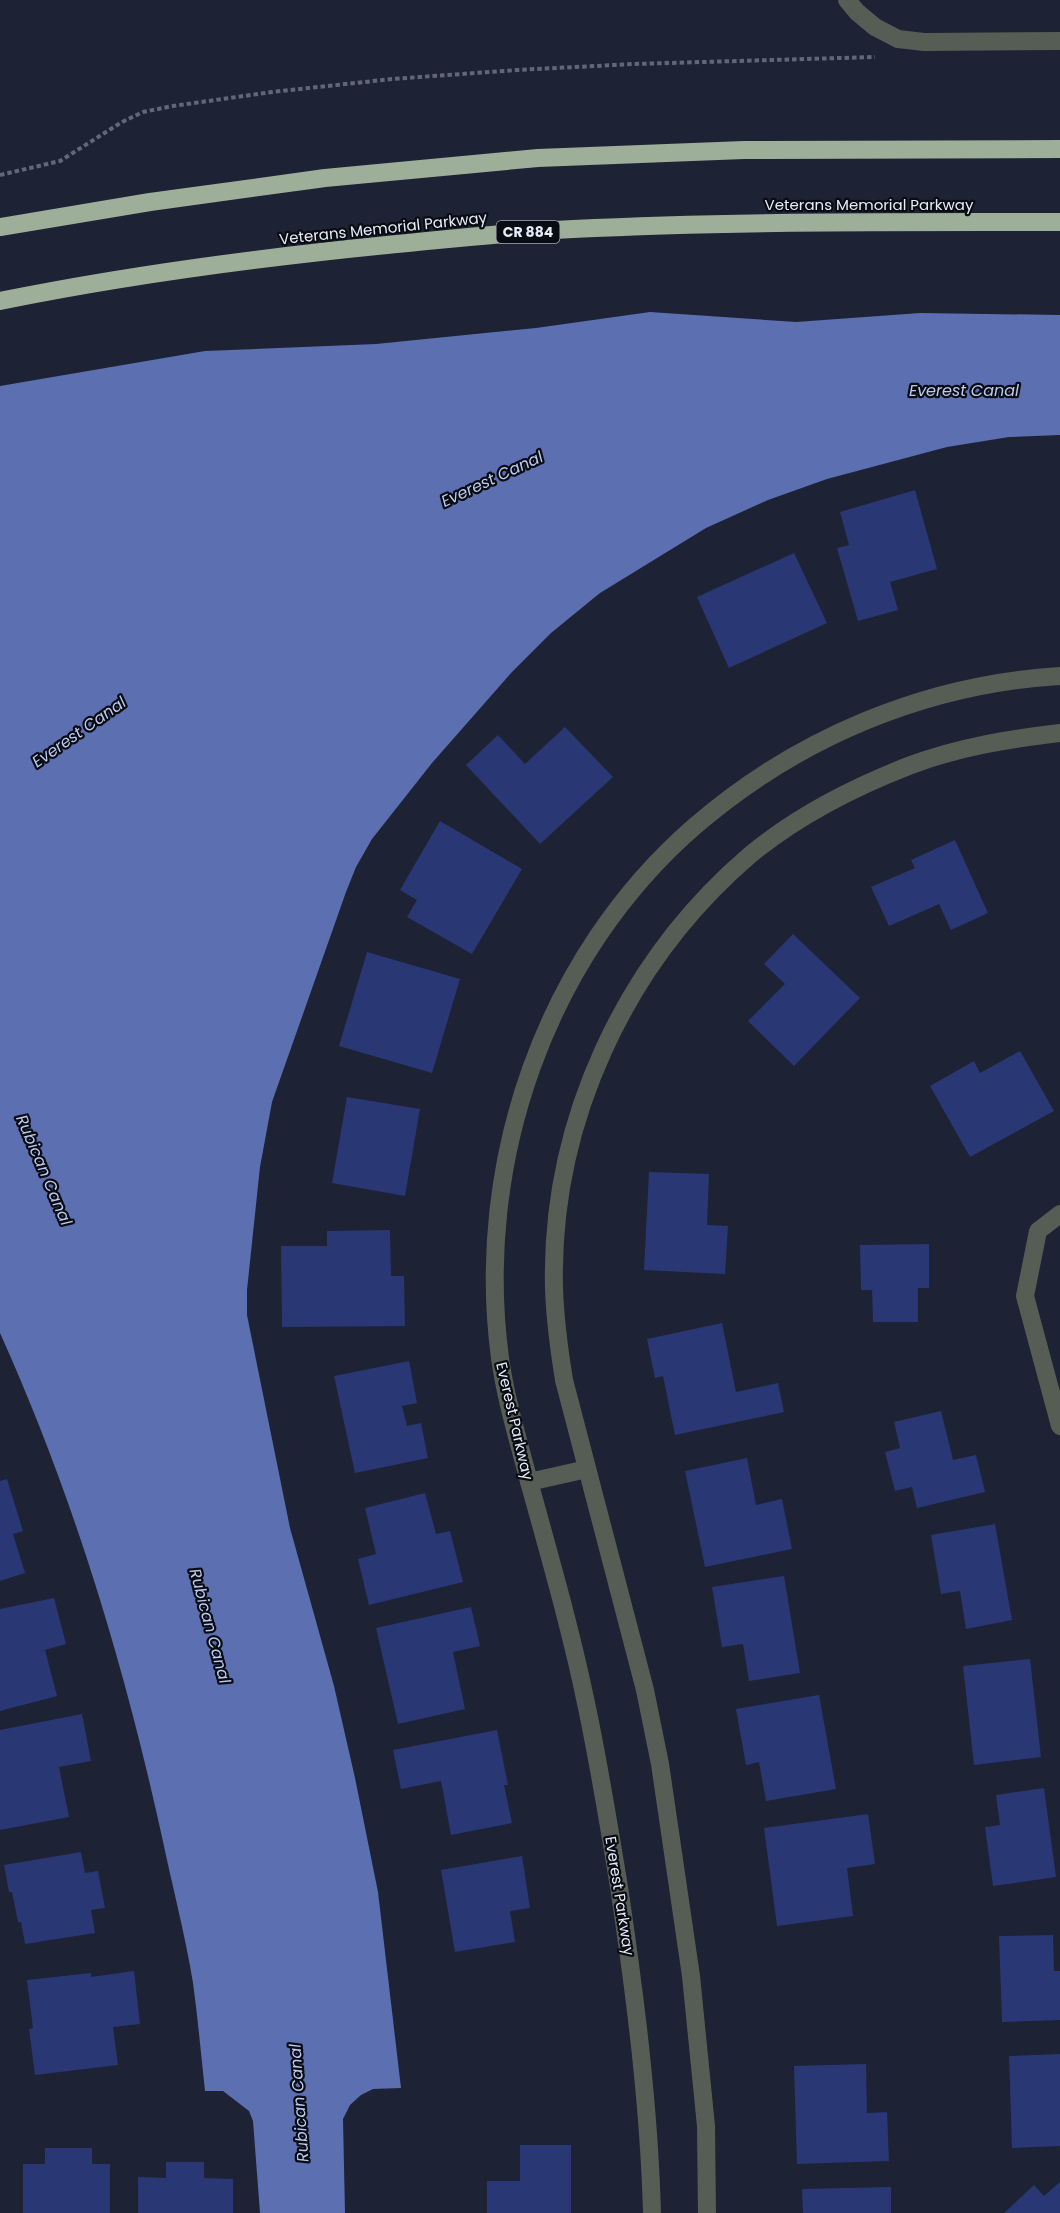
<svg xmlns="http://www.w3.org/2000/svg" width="1060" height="2213" font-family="Poppins,sans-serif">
	<rect width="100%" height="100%" fill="#1d2234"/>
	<path fill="#5b6fb1" d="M 650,312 L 796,322 L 920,313 L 1060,315 L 1060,435 L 1009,437 L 947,447 L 827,479 L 768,500 L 706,528 L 600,593 L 551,633 L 512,672 L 432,763 L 372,839 L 356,867 L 346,892 L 272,1102 L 260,1167 L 247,1290 L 247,1315 L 290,1528 L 334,1686 L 355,1778 L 378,1892 L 401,2088 L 373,2089 L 361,2095 L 350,2105 L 343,2119 L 345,2213 L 260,2213 L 253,2121 L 249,2111 L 223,2091 L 205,2091 C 201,2055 198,2019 193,1983 C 185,1934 172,1885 162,1837 C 124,1664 73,1495 0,1333 L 0,386 L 205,351 L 376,344 L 536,328 Z"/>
	<g fill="#293874">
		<path d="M 915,490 L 937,569 L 890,582 L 898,610 L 858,621 L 837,548 L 849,545 L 840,512 Z"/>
		<path d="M 794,553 L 827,623 L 729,668 L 697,597 Z"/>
		<path d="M 565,727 L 613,777 L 540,844 L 466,765 L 498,735 L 525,764 Z"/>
		<path d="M 440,821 L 522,869 L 472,954 L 407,917 L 417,900 L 400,890 Z"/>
		<path d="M 955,840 L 988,913 L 951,930 L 939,904 L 889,926 L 871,887 L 915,868 L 911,860 Z"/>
		<path d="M 793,934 L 860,998 L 794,1066 L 748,1021 L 785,984 L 764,964 Z"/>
		<path d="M 367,952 L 460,979 L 432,1073 L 339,1046 Z"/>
		<path d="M 1020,1051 L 1054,1111 L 970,1157 L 930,1086 L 974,1061 L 980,1073 Z"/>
		<path d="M 347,1097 L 420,1109 L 405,1196 L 332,1183 Z"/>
		<path d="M 649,1172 L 709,1174 L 707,1225 L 728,1226 L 725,1274 L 644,1270 Z"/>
		<path d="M 390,1230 L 391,1276 L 404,1276 L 405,1326 L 282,1327 L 281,1246 L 327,1246 L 327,1231 Z"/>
		<path d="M 929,1244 L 929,1288 L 918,1288 L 918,1322 L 873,1322 L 872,1290 L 861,1290 L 860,1245 Z"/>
		<path d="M 722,1323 L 736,1392 L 778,1383 L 784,1412 L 675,1435 L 663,1376 L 655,1378 L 647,1339 Z"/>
		<path d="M 409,1361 L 417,1403 L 402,1406 L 407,1426 L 421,1423 L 428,1458 L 355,1473 L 334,1376 Z"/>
		<path d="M 941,1411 L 953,1460 L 976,1455 L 985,1492 L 917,1508 L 912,1487 L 895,1491 L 885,1452 L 900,1448 L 894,1422 Z"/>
		<path d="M 747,1458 L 756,1505 L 782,1499 L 792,1549 L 705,1567 L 685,1471 Z"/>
		<path d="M 7,1479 L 23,1531 L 13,1534 L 25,1573 L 0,1581 L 0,1481 Z"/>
		<path d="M 425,1493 L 436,1534 L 450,1531 L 463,1582 L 369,1605 L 358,1559 L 376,1554 L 365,1508 Z"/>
		<path d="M 995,1524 L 1012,1620 L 966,1629 L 960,1591 L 941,1594 L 931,1535 Z"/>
		<path d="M 784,1576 L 800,1673 L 749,1681 L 743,1644 L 722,1647 L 712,1587 Z"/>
		<path d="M 54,1598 L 66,1644 L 45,1650 L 57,1696 L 0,1711 L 0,1609 Z"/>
		<path d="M 471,1607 L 480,1646 L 453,1652 L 465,1709 L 398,1724 L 376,1628 Z"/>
		<path d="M 1030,1659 L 1041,1757 L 974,1765 L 963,1666 Z"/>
		<path d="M 819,1695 L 836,1789 L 766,1801 L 759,1762 L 746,1765 L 736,1709 Z"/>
		<path d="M 82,1714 L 91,1761 L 59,1767 L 69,1817 L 0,1830 L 0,1730 Z"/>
		<path d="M 497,1730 L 508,1785 L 504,1785 L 512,1823 L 451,1835 L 441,1781 L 401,1789 L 393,1750 Z"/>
		<path d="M 1044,1788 L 1056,1877 L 993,1886 L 985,1827 L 1000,1825 L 996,1795 Z"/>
		<path d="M 868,1814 L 875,1864 L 847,1868 L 853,1916 L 777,1926 L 764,1828 Z"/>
		<path d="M 81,1852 L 85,1873 L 98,1871 L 105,1908 L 91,1910 L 95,1933 L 25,1944 L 21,1922 L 18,1922 L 12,1892 L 9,1892 L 4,1865 Z"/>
		<path d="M 522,1856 L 530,1908 L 510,1911 L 515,1942 L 455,1952 L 441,1870 Z"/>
		<path d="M 1053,1935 L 1054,1971 L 1060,1971 L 1060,2020 L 1002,2022 L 999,1936 Z"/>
		<path d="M 134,1971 L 140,2024 L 113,2027 L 118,2065 L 35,2075 L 29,2029 L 33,2028 L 27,1980 L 91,1973 L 91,1977 Z"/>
		<path d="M 1060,2054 L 1060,2146 L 1012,2148 L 1009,2056 Z"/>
		<path d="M 866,2064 L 867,2113 L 887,2112 L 889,2161 L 797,2164 L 794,2066 Z"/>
		<path d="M 520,2145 L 571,2145 L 571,2213 L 487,2213 L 487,2181 L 520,2181 Z"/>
		<path d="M 45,2148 L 92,2148 L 92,2164 L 110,2164 L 110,2213 L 23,2213 L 23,2164 L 45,2164 Z"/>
		<path d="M 166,2162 L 204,2162 L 204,2178 L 233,2179 L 233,2213 L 138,2213 L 138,2177 L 166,2178 Z"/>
		<path d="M 1060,2182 L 1060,2213 L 1004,2213 L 1034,2185 L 1044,2196 Z"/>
		<path d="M 891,2187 L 891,2213 L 803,2213 L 802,2189 Z"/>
	</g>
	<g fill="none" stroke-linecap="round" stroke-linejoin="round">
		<path stroke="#626777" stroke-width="4" stroke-dasharray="4.5 3" stroke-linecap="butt" d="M 0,175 L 60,161 L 122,122 L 143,112 L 173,106 L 272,92 L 392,79 L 517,70 L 634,64 L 875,57"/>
		<g stroke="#565d55" stroke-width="18">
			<path d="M 847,0 L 857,12 L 875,27 L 898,39 L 924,42 L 1060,41"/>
			<path d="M 1060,1214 L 1038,1231 L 1025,1296 L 1060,1426"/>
			<path d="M 529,1482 L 587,1469"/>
			<path d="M 652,2213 C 649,2104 635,1995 619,1887 C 609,1826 599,1764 586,1703 C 571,1630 550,1558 530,1485 C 519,1443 506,1401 500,1358 C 474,1163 545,956 695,826 C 797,738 925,684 1060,676"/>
			<path d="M 707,2213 L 706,2126 L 691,1976 L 660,1764 L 645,1690 L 564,1380 C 559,1349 555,1319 554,1288 C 550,1123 625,962 750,855 C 797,816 854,787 911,765 C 959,747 1009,739 1060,733"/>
		</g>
		<g stroke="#9dae99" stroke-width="18">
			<path d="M 0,227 L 150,202 L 325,178 L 538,158 L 744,150 L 1060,149"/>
			<path d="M 0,301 C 128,275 257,258 387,245 C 449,239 511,232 573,229 C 735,221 898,222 1060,222"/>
		</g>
	</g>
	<g text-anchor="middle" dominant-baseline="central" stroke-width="4.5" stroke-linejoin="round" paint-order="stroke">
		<rect fill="#0a0c14" stroke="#a5a8b4" stroke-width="1.5" x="496.5" y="221" width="63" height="22" rx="4.5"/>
		<g font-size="14" font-weight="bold" fill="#e7ebf8">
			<text x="528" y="232">CR 884</text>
		</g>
		<g font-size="15" fill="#e7ebf8" stroke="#0a0c14">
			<text x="869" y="204">Veterans Memorial Parkway</text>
			<text transform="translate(383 228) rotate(-6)">Veterans Memorial Parkway</text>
			<text transform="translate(515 1421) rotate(77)">Everest Parkway</text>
			<text transform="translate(620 1896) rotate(81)">Everest Parkway</text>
		</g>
		<g font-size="16" font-style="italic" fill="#bdcaef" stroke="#0a0c14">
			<text x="964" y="390">Everest Canal</text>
			<text transform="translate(492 479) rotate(-25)">Everest Canal</text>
			<text transform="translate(79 732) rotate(-35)">Everest Canal</text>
			<text transform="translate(44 1170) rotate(67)">Rubican Canal</text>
			<text transform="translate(210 1626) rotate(75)">Rubican Canal</text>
			<text transform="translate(299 2103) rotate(-94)">Rubican Canal</text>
		</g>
	</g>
</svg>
